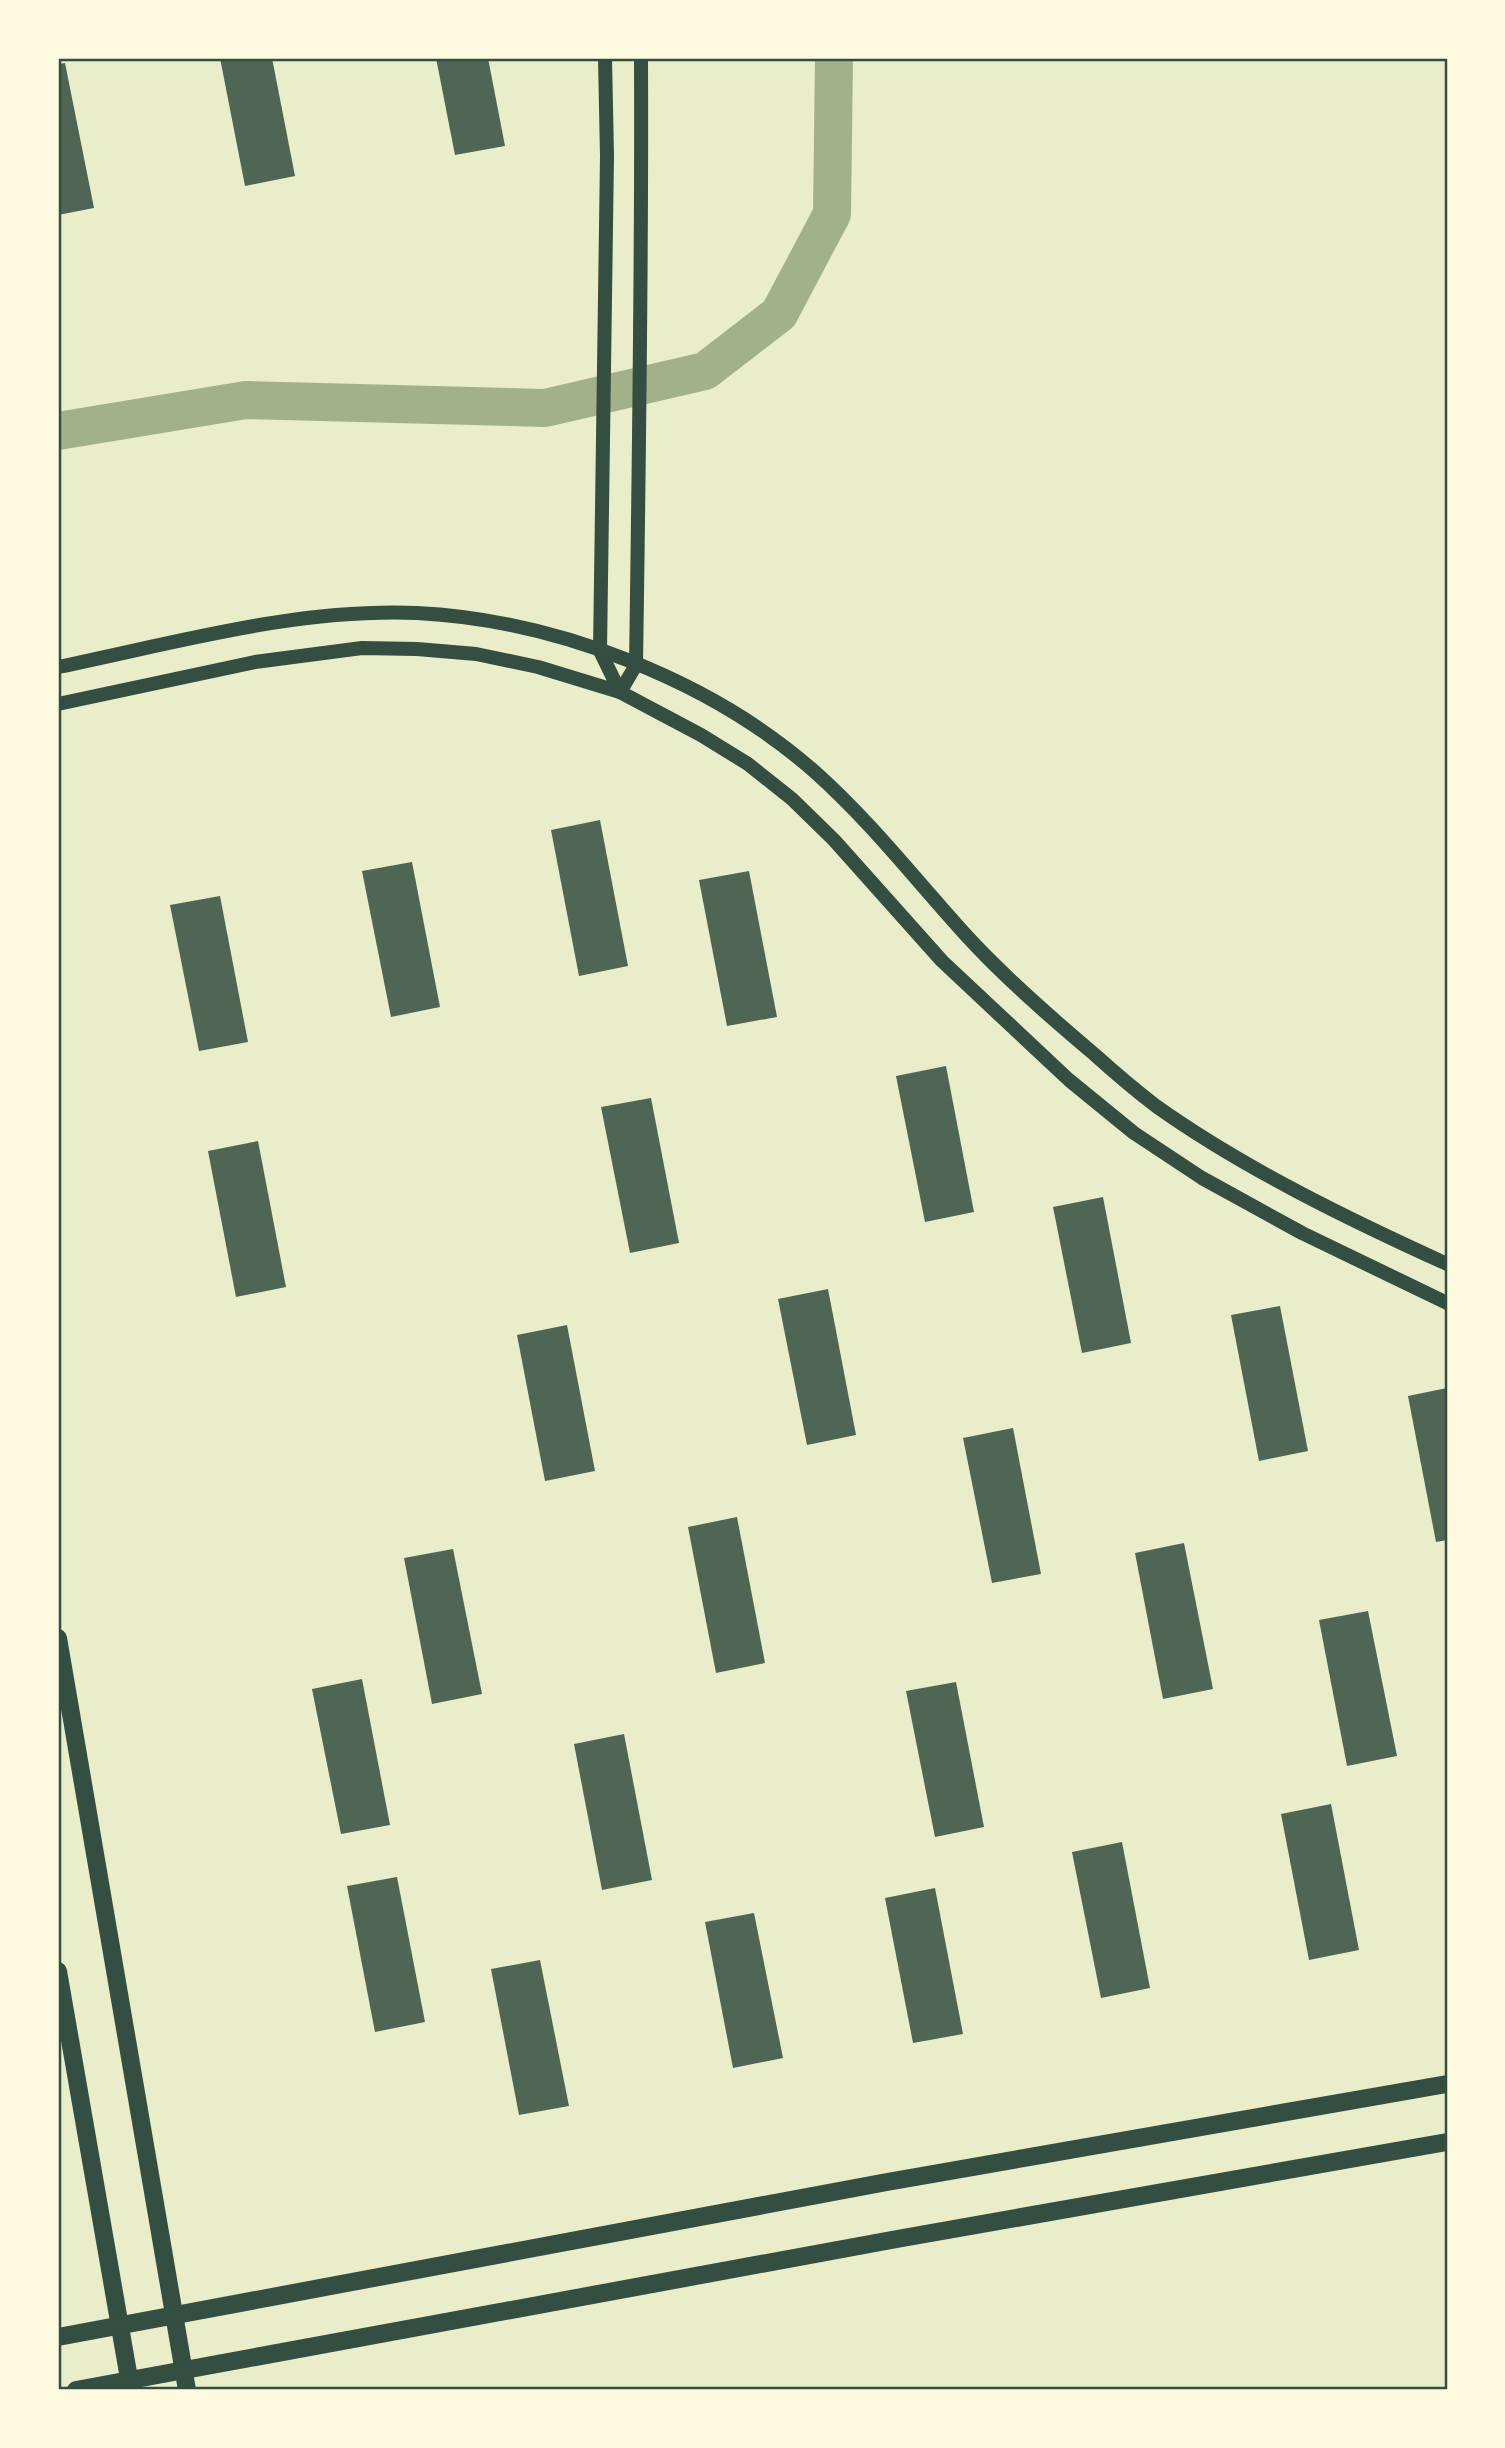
<svg xmlns="http://www.w3.org/2000/svg" width="1505" height="2448" font-family="'Fira Sans Condensed',sans-serif">
	<rect width="100%" height="100%" fill="#e9edc9"/>
	<g fill="none" stroke-linecap="round" stroke-linejoin="round">
		<path stroke="#a3b18a" stroke-width="38" d="M 58,431 L 246,400 L 545,408 L 705,371 L 779,314 L 832,214 L 834,58"/>
	</g>
	<g fill="#4f6655">
		<path d="M 220,58 L 272,58 L 295,176 L 245,186 Z"/>
		<path d="M 436,58 L 488,58 L 505,146 L 455,155 Z"/>
		<path d="M 65,63 L 94,208 L 58,215 L 58,64 Z"/>
		<path d="M 600,820 L 628,966 L 579,976 L 551,830 Z"/>
		<path d="M 412,862 L 440,1007 L 391,1017 L 362,871 Z"/>
		<path d="M 749,871 L 777,1017 L 727,1026 L 699,880 Z"/>
		<path d="M 220,896 L 248,1042 L 199,1051 L 170,905 Z"/>
		<path d="M 946,1066 L 974,1212 L 925,1222 L 896,1076 Z"/>
		<path d="M 651,1098 L 679,1243 L 630,1253 L 601,1107 Z"/>
		<path d="M 258,1141 L 286,1287 L 236,1297 L 208,1151 Z"/>
		<path d="M 1103,1197 L 1131,1343 L 1082,1353 L 1053,1207 Z"/>
		<path d="M 828,1289 L 856,1435 L 807,1445 L 778,1299 Z"/>
		<path d="M 1280,1306 L 1308,1451 L 1259,1461 L 1231,1315 Z"/>
		<path d="M 567,1325 L 595,1471 L 545,1481 L 517,1335 Z"/>
		<path d="M 1447,1388 L 1447,1540 L 1436,1542 L 1408,1396 Z"/>
		<path d="M 1013,1428 L 1041,1574 L 992,1583 L 963,1438 Z"/>
		<path d="M 737,1517 L 765,1663 L 716,1673 L 688,1527 Z"/>
		<path d="M 1184,1543 L 1213,1689 L 1163,1699 L 1135,1553 Z"/>
		<path d="M 453,1549 L 482,1694 L 432,1704 L 404,1558 Z"/>
		<path d="M 1368,1611 L 1397,1756 L 1347,1766 L 1319,1620 Z"/>
		<path d="M 362,1679 L 390,1825 L 341,1834 L 312,1689 Z"/>
		<path d="M 956,1682 L 984,1827 L 935,1837 L 906,1691 Z"/>
		<path d="M 624,1734 L 652,1880 L 602,1890 L 574,1744 Z"/>
		<path d="M 1331,1804 L 1359,1950 L 1309,1960 L 1281,1814 Z"/>
		<path d="M 1122,1842 L 1150,1988 L 1101,1998 L 1072,1852 Z"/>
		<path d="M 397,1877 L 425,2022 L 375,2032 L 347,1886 Z"/>
		<path d="M 935,1888 L 963,2034 L 913,2043 L 885,1898 Z"/>
		<path d="M 754,1913 L 783,2058 L 733,2068 L 705,1922 Z"/>
		<path d="M 540,1960 L 569,2106 L 519,2115 L 491,1969 Z"/>
	</g>
	<g fill="none" stroke-linecap="round" stroke-linejoin="round">
		<g stroke="#344e41" stroke-width="14">
			<path d="M 605,58 L 607,156 L 600,651 L 620,692"/>
			<path d="M 58,667 C 175,643 296,608 417,613 C 556,620 711,680 815,772 C 870,821 915,879 964,933 C 1003,976 1049,1016 1094,1054 C 1114,1072 1135,1090 1156,1106 C 1243,1168 1350,1220 1447,1264"/>
			<path d="M 620,692 L 636,665 C 639,462 642,260 641,58"/>
			<path d="M 58,704 L 255,662 L 362,648 L 417,649 L 476,654 L 538,667 L 620,692 L 701,735 L 748,764 L 792,799 L 834,840 L 942,961 L 1069,1080 L 1134,1133 L 1202,1178 L 1302,1233 L 1447,1303"/>
		</g>
		<g stroke="#344e41" stroke-width="18">
			<path d="M 58,1638 L 187,2390"/>
			<path d="M 58,1971 L 131,2390"/>
			<path d="M 58,2337 L 887,2182 L 1447,2084"/>
			<path d="M 76,2390 L 897,2239 L 1447,2142"/>
		</g>
	</g>
	<rect width="1505" height="2448" fill="none" stroke="#fefae0" stroke-width="119"/>
	<rect x="60" y="60" width="1386" height="2328" fill="none" stroke="#344e41" stroke-width="2.5"/>
</svg>
